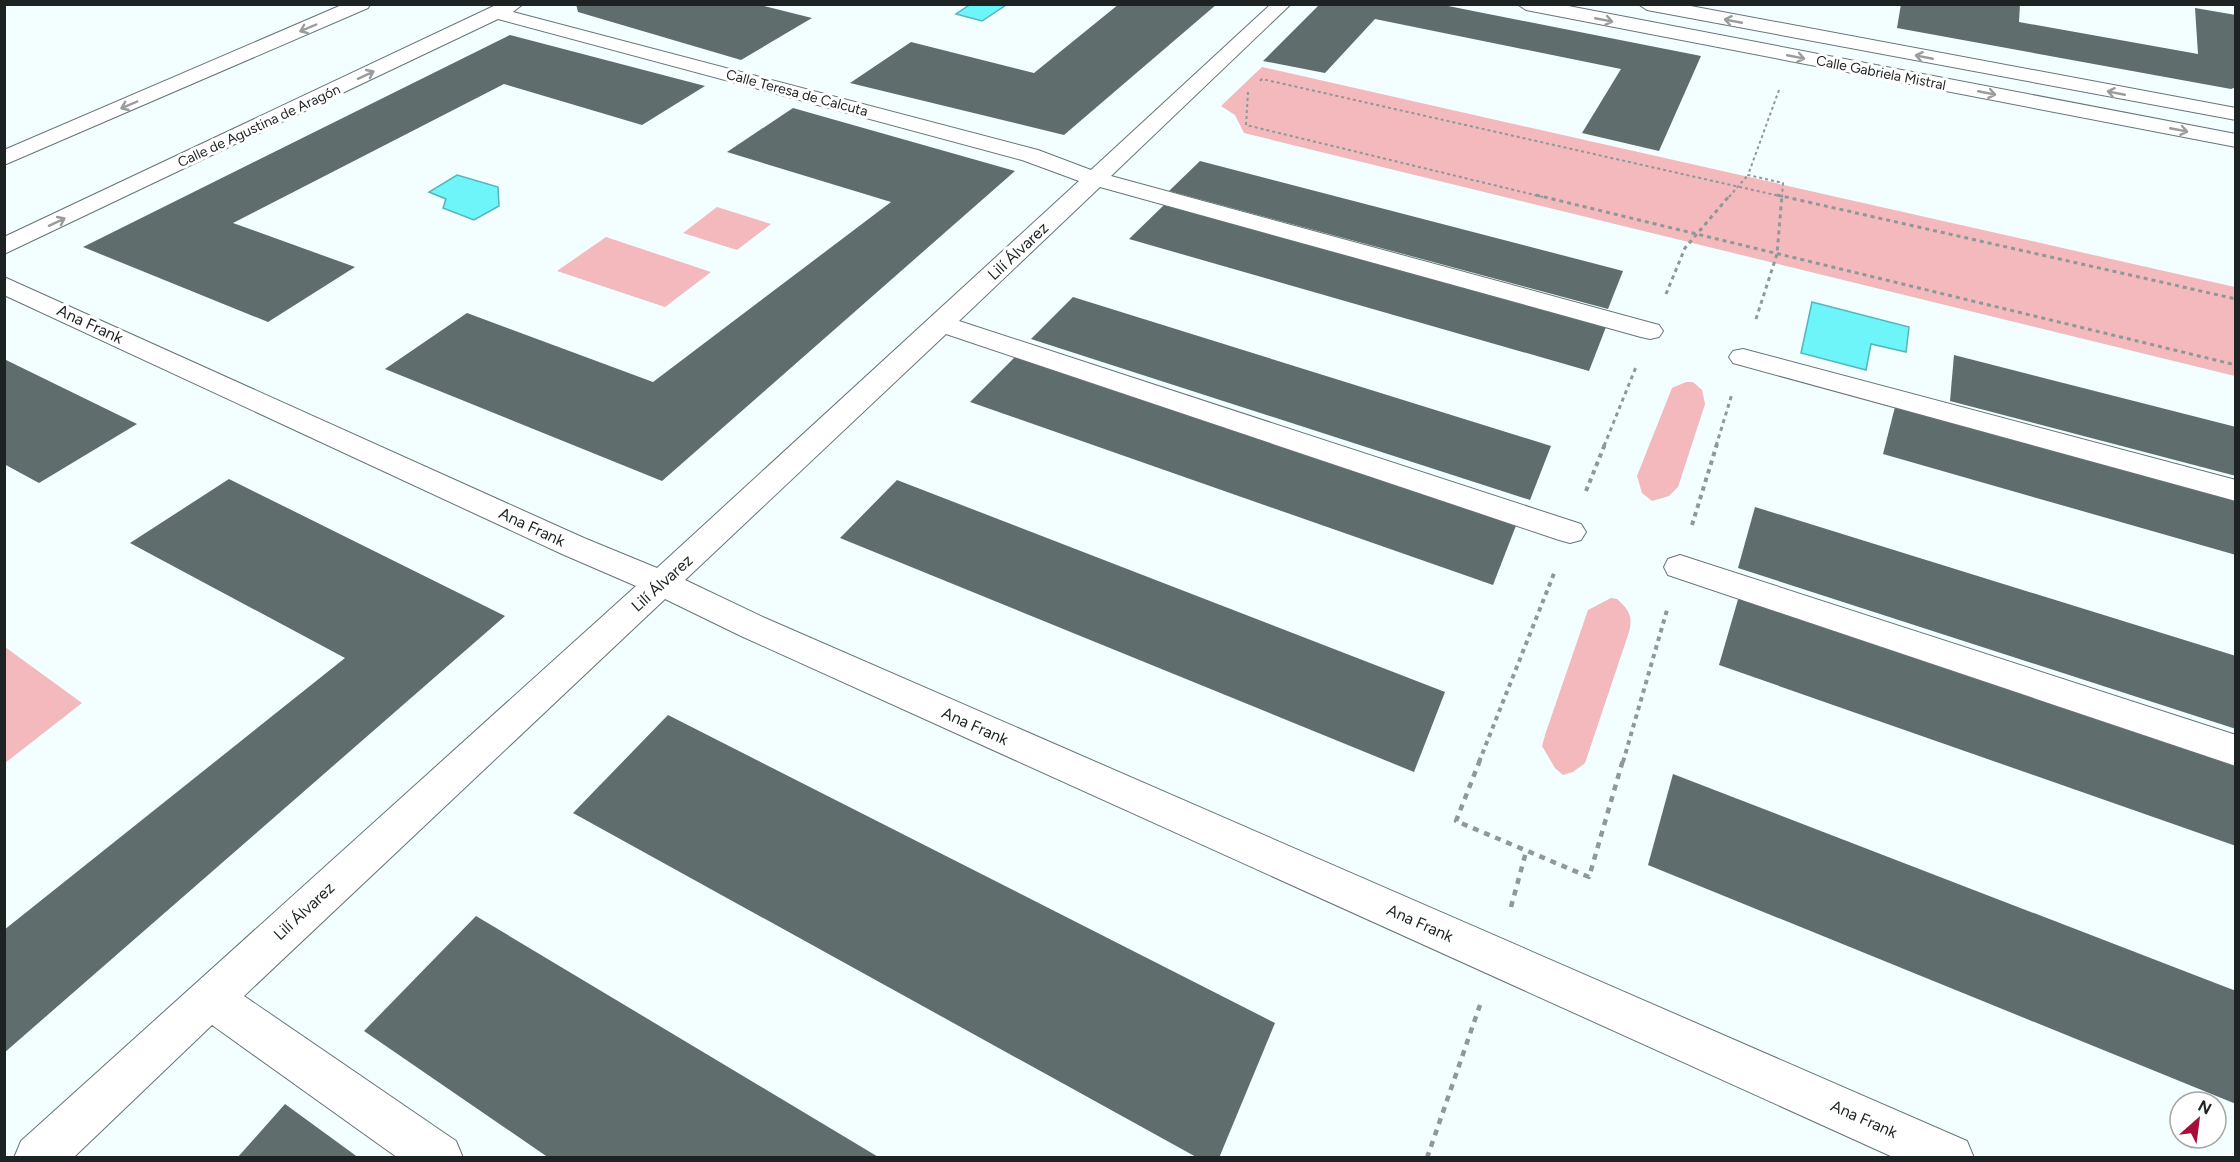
<svg xmlns="http://www.w3.org/2000/svg" width="2240" height="1162" font-family="Figtree,sans-serif">
	<rect width="100%" height="100%" fill="#f2feff"/>
	<g fill="#f3b9bc">
		<path d="M 1262,67 L 2235,287 L 2235,376 L 1244,133 L 1235,115 L 1221,106 Z"/>
		<path d="M 717,207 L 771,224 L 737,250 L 683,233 Z"/>
		<path d="M 606,237 L 711,272 L 665,307 L 557,271 Z"/>
		<path d="M 1686,382 L 1693,382 L 1702,390 L 1705,404 L 1678,487 L 1669,496 L 1652,501 L 1642,493 L 1637,476 L 1672,388 Z"/>
		<path d="M 1611,598 L 1617,599 C 1629,610 1633,616 1629,632 L 1585,763 L 1573,772 L 1563,775 L 1555,768 L 1542,746 L 1546,732 L 1588,610 Z"/>
		<path d="M 5,647 L 82,703 L 5,763 Z"/>
	</g>
	<g fill="#6df5fa" stroke="#55b6ba" stroke-width="1.5">
		<path d="M 971,4 L 1006,4 L 1006,5 L 982,21 L 956,14 Z"/>
		<path d="M 457,175 L 498,187 L 499,206 L 474,220 L 443,208 L 446,199 L 429,192 Z"/>
		<path d="M 1812,302 L 1909,327 L 1906,352 L 1871,344 L 1866,370 L 1801,353 Z"/>
	</g>
	<g fill="#5f6d6d">
		<path d="M 576,4 L 756,4 L 812,18 L 741,60 L 578,12 Z"/>
		<path d="M 1119,4 L 1217,4 L 1064,135 L 850,83 L 911,42 L 1034,73 Z"/>
		<path d="M 1320,4 L 1438,4 L 1701,56 L 1659,151 L 1582,133 L 1621,69 L 1375,19 L 1325,73 L 1263,61 Z"/>
		<path d="M 1901,4 L 2020,4 L 2019,22 L 2198,54 L 2195,8 L 2236,15 L 2236,87 L 2231,89 L 1897,28 Z"/>
		<path d="M 510,35 L 705,86 L 642,125 L 504,84 L 233,223 L 355,267 L 268,322 L 83,247 Z"/>
		<path d="M 793,108 L 1015,171 L 662,481 L 385,369 L 467,313 L 653,382 L 891,202 L 727,152 Z"/>
		<path d="M 1200,161 L 1623,271 L 1608,309 L 1169,191 Z"/>
		<path d="M 1164,205 L 1606,327 L 1589,371 L 1129,239 Z"/>
		<path d="M 1073,297 L 1551,446 L 1530,500 L 1031,339 Z"/>
		<path d="M 1954,355 L 2236,427 L 2236,476 L 1950,401 Z"/>
		<path d="M 1016,356 L 1517,523 L 1493,585 L 970,402 Z"/>
		<path d="M 4,359 L 137,424 L 39,483 L 4,464 Z"/>
		<path d="M 1895,407 L 2236,500 L 2236,555 L 1883,454 Z"/>
		<path d="M 229,479 L 505,616 L 4,1053 L 4,930 L 345,658 L 130,543 Z"/>
		<path d="M 897,480 L 1445,692 L 1414,772 L 840,538 Z"/>
		<path d="M 1755,507 L 2236,656 L 2236,729 L 1738,568 Z"/>
		<path d="M 1739,596 L 2236,762 L 2236,846 L 1719,665 Z"/>
		<path d="M 668,715 L 1275,1023 L 1219,1158 L 1198,1158 L 573,813 Z"/>
		<path d="M 1673,774 L 2236,991 L 2236,1104 L 1648,865 Z"/>
		<path d="M 476,916 L 880,1158 L 549,1158 L 364,1031 Z"/>
		<path d="M 285,1104 L 359,1158 L 237,1158 Z"/>
	</g>
	<g fill="none" stroke-linecap="round" stroke-linejoin="round">
		<g stroke="#677576" stroke-width="2">
			<g id="street">
				<path d="M 344,4 L 370,4 L 368,8 L 4,165 L 4,150 Z"/>
				<path d="M 498,4 L 523,4 L 513,12 L 1038,150 L 1091,170 L 1271,4 L 1291,4 L 1111,176 L 1659,325 L 1663,331 L 1659,337 L 1650,339 L 1641,337 L 1100,187 L 959,321 L 1581,524 L 1586,532 L 1581,540 L 1570,543 L 1559,540 L 946,334 L 685,580 L 765,618 L 1967,1141 L 1974,1158 L 1895,1158 L 741,636 L 665,599 L 244,996 L 456,1141 L 463,1158 L 398,1158 L 212,1025 L 73,1158 L 14,1158 L 21,1141 L 636,586 L 562,554 L 4,295 L 4,277 L 584,538 L 657,568 L 1079,181 L 1022,160 L 498,19 L 4,254 L 4,237 Z"/>
				<path d="M 1517,4 L 1558,4 L 2236,134 L 2236,147 L 1526,10 Z"/>
				<path d="M 1638,4 L 1680,4 L 2236,108 L 2236,120 L 1647,10 Z"/>
				<path d="M 1743,349 L 2236,480 L 2236,501 L 1733,363 L 1729,357 L 1733,351 Z"/>
				<path d="M 1680,555 L 2236,735 L 2236,766 L 1668,575 L 1664,567 L 1668,559 Z"/>
			</g>
		</g>
		<g stroke="#8f9899" stroke-width="2" stroke-dasharray="3 3" stroke-linecap="butt">
			<path d="M 1260,81 L 1262,79 L 1784,197"/>
			<path d="M 1779,90 L 1748,175 L 1783,183 L 1782,197"/>
			<path d="M 1248,92 L 1246,125 L 1543,197"/>
			<path d="M 1729,197 L 1748,175"/>
		</g>
		<g stroke="#8f9899" stroke-width="3" stroke-dasharray="4 4" stroke-linecap="butt">
			<path d="M 1536,195 L 2236,365"/>
			<path d="M 1777,195 L 2236,299"/>
			<path d="M 1666,294 L 1685,248 L 1730,195"/>
			<path d="M 1756,319 L 1777,254 L 1782,195"/>
			<path d="M 1604,446 L 1636,367"/>
			<path d="M 1716,446 L 1732,394"/>
		</g>
		<g stroke="#8f9899" stroke-width="4" stroke-dasharray="4.5 4.5" stroke-linecap="butt">
			<path d="M 1586,491 L 1605,444"/>
			<path d="M 1692,525 L 1717,444"/>
			<path d="M 1479,762 L 1555,571"/>
			<path d="M 1623,762 L 1667,610"/>
		</g>
		<g stroke="#8f9899" stroke-width="4.5" stroke-dasharray="6 6" stroke-linecap="butt">
			<path d="M 1480,760 L 1456,821 L 1589,877 L 1623,760"/>
			<path d="M 1511,907 L 1526,852"/>
			<path d="M 1427,1158 L 1480,1005"/>
		</g>
		<use href="#street" fill="#fff" fill-rule="evenodd"/>
	</g>
	<defs><path id="oneway-shaft" d="M-6 0H5M1.5-3L5.5 0L1.5 3" fill="none" stroke-width="1.6" stroke-linecap="round" stroke-linejoin="round" transform="scale(1.5)"/></defs>
	<g stroke="#999c9c">
		<use href="#oneway-shaft" transform="translate(1604 20) rotate(11)"/>
		<use href="#oneway-shaft" transform="translate(1733 21) rotate(-169)"/>
		<use href="#oneway-shaft" transform="translate(308 28) rotate(157)"/>
		<use href="#oneway-shaft" transform="translate(1796 57) rotate(11)"/>
		<use href="#oneway-shaft" transform="translate(1924 57) rotate(-169)"/>
		<use href="#oneway-shaft" transform="translate(366 75) rotate(-25)"/>
		<use href="#oneway-shaft" transform="translate(1987 93) rotate(11)"/>
		<use href="#oneway-shaft" transform="translate(2116 93) rotate(-169)"/>
		<use href="#oneway-shaft" transform="translate(129 105) rotate(157)"/>
		<use href="#oneway-shaft" transform="translate(2179 130) rotate(11)"/>
		<use href="#oneway-shaft" transform="translate(57 222) rotate(-25)"/>
	</g>
	<g text-anchor="middle" dominant-baseline="central" stroke-width="6" stroke-linejoin="round" paint-order="stroke">
		<g font-size="14" fill="#1d2323" stroke="#fff">
			<text transform="translate(1881 73) rotate(11)">Calle Gabriela Mistral</text>
			<text transform="translate(797 93) rotate(15)">Calle Teresa de Calcuta</text>
			<text transform="translate(259 126) rotate(-25)">Calle de Agustina de Aragón</text>
		</g>
		<g font-size="16" fill="#1d2323" stroke="#fff">
			<text transform="translate(1018 251) rotate(-43)">Lilí Álvarez</text>
			<text transform="translate(90 324) rotate(25)">Ana Frank</text>
			<text transform="translate(532 527) rotate(25)">Ana Frank</text>
			<text transform="translate(662 583) rotate(-42)">Lilí Álvarez</text>
			<text transform="translate(975 726) rotate(24)">Ana Frank</text>
			<text transform="translate(304 911) rotate(-43)">Lilí Álvarez</text>
			<text transform="translate(1420 923) rotate(24)">Ana Frank</text>
			<text transform="translate(1864 1119) rotate(24)">Ana Frank</text>
		</g>
	</g>
	<rect width="2240" height="1162" fill="none" stroke="#1d2323" stroke-width="12"/>
	<g transform="translate(2198 1120) rotate(28)"><circle r="28" fill="#ffffff" stroke="#a5a7a7" stroke-width="1.5"/>
	<path d="M0-4.5L10 22L0 15L-10 22Z" fill="#a70e38"/>
	<text y="-9" font-size="16" font-weight="bold" text-anchor="middle" fill="#1d2323">N</text>
	</g>
</svg>
